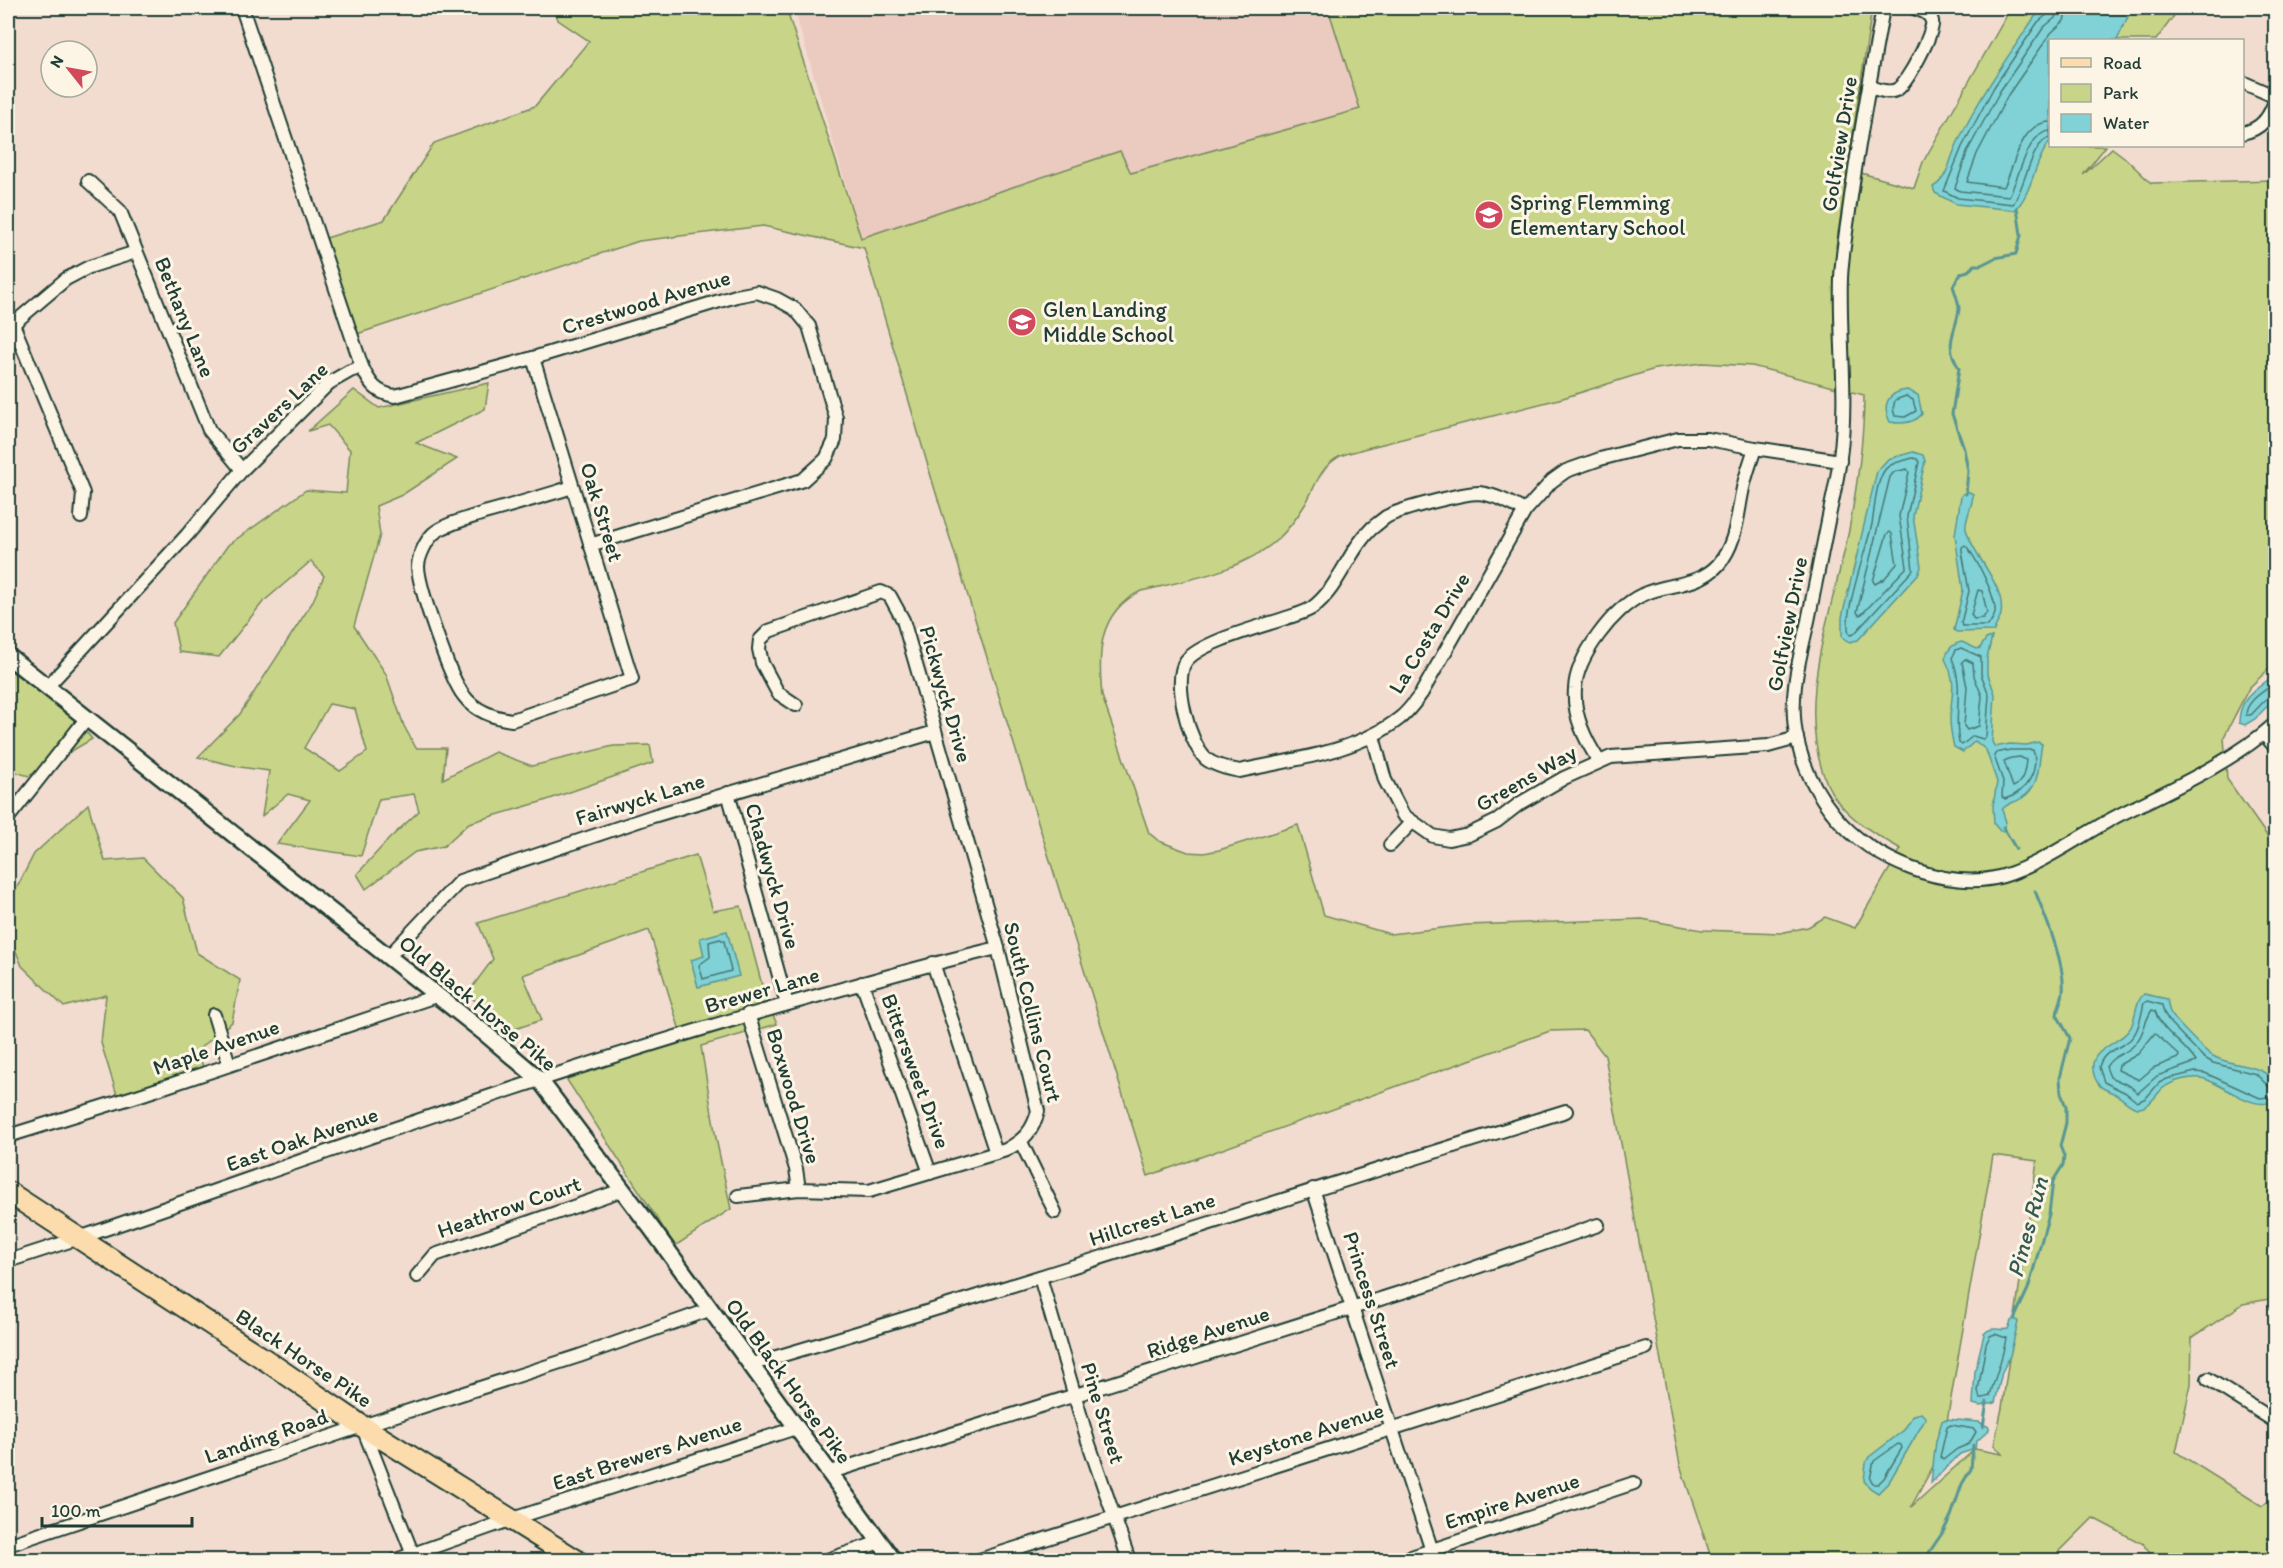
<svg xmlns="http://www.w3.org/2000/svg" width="2283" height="1568" font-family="Itim,sans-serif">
	<rect width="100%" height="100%" fill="#f2dccf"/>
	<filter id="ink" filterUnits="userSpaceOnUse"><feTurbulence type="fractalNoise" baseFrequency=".0167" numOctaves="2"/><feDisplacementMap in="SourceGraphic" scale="12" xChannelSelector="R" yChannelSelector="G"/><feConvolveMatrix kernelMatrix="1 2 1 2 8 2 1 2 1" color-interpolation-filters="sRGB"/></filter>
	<g filter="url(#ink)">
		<path fill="#ebcabf" d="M 794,8 L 1883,8 L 1844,248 L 1740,246 L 935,490 Z"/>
		<g fill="#c8d487" stroke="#74885e" stroke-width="1.5" fill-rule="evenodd">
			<path d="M 554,8 L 786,8 L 861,238 L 1120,151 L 1131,173 L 1360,109 L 1328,8 L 1872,8 L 1836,247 L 1844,248 L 1854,171 L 1914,188 L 1923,162 L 2011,8 L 2179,9 L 2156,40 L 2050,40 L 2050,146 L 2106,146 L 2083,175 L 2112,148 L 2124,157 L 2151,183 L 2275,180 L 2275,663 L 2249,688 L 2224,737 L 2227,779 L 2275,847 L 2275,1300 L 2274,1298 L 2243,1304 L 2192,1338 L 2191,1384 L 2176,1452 L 2262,1506 L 2275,1496 L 2275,1560 L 2155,1560 L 2143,1544 L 2093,1518 L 2051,1560 L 1827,1560 L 1825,1554 L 1801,1560 L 1712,1560 L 1680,1465 L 1605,1056 L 1585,1030 L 1550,1031 L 1148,1176 L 935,490 L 864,248 L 763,226 L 639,241 L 354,335 L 326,238 L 384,220 L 434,143 L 535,106 L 589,41 L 558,20 ZM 1703,363 L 1752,366 L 1864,395 C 1864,441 1857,485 1849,530 C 1833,611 1793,703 1827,784 C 1840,814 1874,834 1901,849 L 1855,928 L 1825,917 L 1808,927 L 1780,933 L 1702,930 L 1642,919 L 1467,925 L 1390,934 L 1324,915 L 1298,825 L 1219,850 L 1204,853 L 1188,852 L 1159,841 L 1149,833 L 1102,696 C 1098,654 1097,613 1141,591 C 1187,580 1241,572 1278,539 C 1289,529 1298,516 1306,503 C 1315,487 1320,468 1337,458 C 1344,453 1355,452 1363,449 L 1563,398 L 1655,369 ZM 1993,1155 L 2037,1161 L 2002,1408 L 1994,1445 L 2002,1454 L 1975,1449 L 1911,1507 L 1942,1450 Z"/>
			<path d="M 489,383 L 485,409 L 416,443 L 457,459 L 402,495 L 376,506 L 380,535 L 354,626 L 386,674 L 404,726 L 416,748 L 446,748 L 443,779 L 495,752 L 532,766 L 613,746 L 650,745 L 653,763 L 544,801 L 469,823 L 444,846 L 415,852 L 366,889 L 357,874 L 389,839 L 419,811 L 414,794 L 379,799 L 361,856 L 277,844 L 310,800 L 288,794 L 262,816 L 269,771 L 240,767 L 198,757 L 240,714 L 312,603 L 324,576 L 311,561 L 263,602 L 219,657 L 179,652 L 173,623 L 228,545 L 306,490 L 346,493 L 350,450 L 328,425 L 308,431 L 354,390 L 379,408 ZM 329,704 L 355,709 L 367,752 L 340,771 L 304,748 Z"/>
			<path d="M 8,669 L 73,716 L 92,739 L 29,776 L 8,770 Z"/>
			<path d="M 88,804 L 105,861 L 143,858 L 183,898 L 197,953 L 240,980 L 232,1022 L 199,1049 L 203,1068 L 117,1095 L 101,1043 L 106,995 L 64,1007 L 22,966 L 8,932 L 8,905 L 34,854 Z"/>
			<path d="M 696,855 L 713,911 L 741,906 L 766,1000 L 777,1024 L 701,1046 L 716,1138 L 731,1209 L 675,1246 L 565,1077 L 681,1034 L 649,930 L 523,975 L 542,1020 L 512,1030 L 467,994 L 493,959 L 478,923 Z"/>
		</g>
		<g fill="#80d2d6" stroke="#599695" stroke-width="1.5">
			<path d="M 2049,8 L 2132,8 L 2117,40 L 2050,40 L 2050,141 C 2034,161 2033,192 2015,210 L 1956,204 L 1935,193 L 1933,187 C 1948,179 1950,158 1957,144 C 1978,99 2006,59 2034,18 L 2040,12 Z"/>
			<path d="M 1907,390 L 1918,395 L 1922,414 C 1915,423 1902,424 1890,422 C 1881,405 1888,392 1907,390 Z"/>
			<path d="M 1913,452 L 1923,455 L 1925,461 L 1913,516 L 1921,567 L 1919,573 L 1858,640 L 1849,642 L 1842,637 L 1842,617 L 1877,471 L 1888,459 Z"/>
			<path d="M 1967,491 L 1973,494 C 1973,506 1964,521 1966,529 C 1972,555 2006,585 2001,614 C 2000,620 1995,626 1994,631 L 1957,632 L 1954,630 L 1963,590 L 1955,535 L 1961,496 Z"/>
			<path d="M 1992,637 L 1987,658 L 1987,672 L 1995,694 L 1992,742 L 1995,747 L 2010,744 L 2027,745 L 2038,742 L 2042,744 C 2038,763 2041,786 2022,798 C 2015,803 2006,803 2002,810 L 2006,822 L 2003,831 L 2000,831 L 1994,824 L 1993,806 L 1997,782 L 1986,750 L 1975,741 L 1963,752 L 1954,747 C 1952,738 1950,729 1950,719 C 1951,694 1958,684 1945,659 C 1948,649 1952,644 1962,642 L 1977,649 L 1980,648 L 1986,639 Z"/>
			<path d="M 2275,674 L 2275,698 L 2255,719 L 2245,725 L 2239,723 C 2239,696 2257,690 2275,674 Z"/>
			<path d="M 727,931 L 739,976 L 698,987 L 691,960 L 704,956 L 700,938 Z"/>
			<path d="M 2144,994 L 2167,999 C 2168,1003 2168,1008 2170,1012 C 2174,1020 2205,1052 2213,1056 C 2238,1071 2276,1058 2275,1099 C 2258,1115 2224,1085 2205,1079 C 2193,1075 2171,1081 2162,1089 C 2155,1096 2149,1108 2138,1108 C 2129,1108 2121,1095 2111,1092 C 2102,1088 2099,1087 2095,1078 C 2083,1047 2121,1046 2131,1027 C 2136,1017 2135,1001 2144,994 Z"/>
			<path d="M 2015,1318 L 2018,1322 L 2010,1356 L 2002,1372 L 1995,1403 L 1980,1406 L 1973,1404 L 1975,1371 L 1984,1334 C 1991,1325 1999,1331 2008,1329 L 2011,1321 Z"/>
			<path d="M 1921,1413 L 1926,1418 L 1889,1482 L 1878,1493 L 1870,1488 L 1864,1481 L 1866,1462 L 1869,1457 L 1904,1430 L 1913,1415 Z"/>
			<path d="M 1946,1419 L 1979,1422 L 1989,1427 L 1989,1430 L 1976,1442 L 1975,1449 L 1960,1454 L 1931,1483 L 1936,1441 L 1942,1421 Z"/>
		</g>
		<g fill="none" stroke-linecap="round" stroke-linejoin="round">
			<g stroke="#467975" stroke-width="1.5">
				<path d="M 2050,8 L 2049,13 L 2038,22 L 1994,87 L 1962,147 L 1944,191 L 1958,198 L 2013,204 C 2024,190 2032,140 2050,138"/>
				<path d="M 2050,122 C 2020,123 2015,165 2004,187 L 1967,182 L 1977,154 L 2008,95 L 2051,33 L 2064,21 L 2067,8"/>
				<path d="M 2050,131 C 2027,132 2019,179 2009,196 L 1960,191 L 1955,188 L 1968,150 L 2000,91 L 2044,27 L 2055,18 L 2058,8"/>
				<path d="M 1906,396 L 1913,400 L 1916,411 L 1905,417 L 1895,416 L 1893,409 L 1895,400 Z"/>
				<path d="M 1913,458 L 1917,459 L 1919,462 L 1907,516 L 1913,570 L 1854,634 L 1850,635 C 1840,622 1868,544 1872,524 C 1875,508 1875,486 1884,471 C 1890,462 1904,461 1913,458 Z"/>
				<path d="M 1907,469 L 1909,472 L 1899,516 L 1907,567 L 1862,614 L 1859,615 L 1857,612 L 1890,477 L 1894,472 Z"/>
				<path d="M 1890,532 L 1892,534 L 1897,564 L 1884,579 L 1875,584 L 1873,581 L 1887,534 Z"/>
				<path d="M 1965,545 C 1975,555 1997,598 1995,613 C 1994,618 1990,622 1988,626 L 1963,626 L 1961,623 L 1969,591 L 1962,551 L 1962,547 Z"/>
				<path d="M 1978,590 L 1982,591 L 1987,612 L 1983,618 L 1974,619 L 1971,615 Z"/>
				<path d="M 1961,648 L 1981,657 L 1981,674 L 1989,695 L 1986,737 L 1983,739 L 1973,736 L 1962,745 L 1959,743 C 1953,711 1965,690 1952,658 L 1956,650 Z"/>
				<path d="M 1965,659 L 1973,663 L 1974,676 L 1982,696 L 1979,726 L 1967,730 L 1964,726 L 1967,687 L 1962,662 Z"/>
				<path d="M 2276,682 C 2265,691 2246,700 2246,715 L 2251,715 L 2269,696 L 2276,694"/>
				<path d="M 2010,750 L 2033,750 C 2040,772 2025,793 2005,799 L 2002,797 L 2003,781 L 1994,756 L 1996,753 Z"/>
				<path d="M 2020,757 L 2026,760 C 2025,770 2023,783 2013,787 L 2004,761 L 2011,758 Z"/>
				<path d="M 720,939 L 724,941 L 731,971 L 703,979 L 699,965 L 710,957 L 709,942 Z"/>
				<path d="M 2152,1010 L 2155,1011 C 2162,1033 2185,1043 2196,1062 L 2157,1076 L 2138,1093 L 2130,1086 L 2110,1077 L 2106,1067 C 2113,1055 2123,1055 2132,1047 C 2144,1037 2144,1021 2152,1010 Z"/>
				<path d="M 2155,1033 L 2179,1055 L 2178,1058 L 2153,1068 L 2139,1080 L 2118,1070 L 2119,1065 L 2138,1054 Z"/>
				<path d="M 2276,1089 L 2269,1087 L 2256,1074 L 2213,1063 L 2203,1057 L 2171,1024 L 2164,1013 L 2162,1005 L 2147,1001 L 2144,1003 C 2141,1016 2139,1034 2127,1042 C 2115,1051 2103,1051 2099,1067 L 2104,1082 L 2126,1093 L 2137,1102 L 2146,1098 L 2159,1083 L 2167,1079 L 2195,1072 L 2205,1073 L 2260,1098 L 2276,1096"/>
				<path d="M 1995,1334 L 2006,1338 C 2003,1358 1995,1376 1990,1396 L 1980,1399 L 1978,1391 L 1986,1344 L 1990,1336 Z"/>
				<path d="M 1951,1425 L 1974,1429 L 1976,1432 L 1969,1444 L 1957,1449 L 1943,1460 L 1940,1457 L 1947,1427 Z"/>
				<path d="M 1898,1444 L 1901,1445 L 1902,1448 L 1884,1478 L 1878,1484 L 1874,1484 L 1870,1479 L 1874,1461 Z"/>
			</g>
			<g stroke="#599695" stroke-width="3">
				<path d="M 1966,494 L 1968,471 L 1964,449 L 1952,414 L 1959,368 C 1943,343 1956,333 1959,309 C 1959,302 1955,293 1953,286 L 1961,273 L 1968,271 L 1975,265 L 1981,265 L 1995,258 L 2016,254 L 2021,235 L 2017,207"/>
				<path d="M 2003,827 L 2016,849"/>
				<path d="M 2014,1319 L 2028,1289 L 2049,1214 L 2053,1181 L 2063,1165 L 2064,1156 L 2060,1146 L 2066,1123 L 2066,1107 L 2061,1093 L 2060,1078 L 2070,1038 L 2057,1015 C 2058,1007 2062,1000 2063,992 C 2066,965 2045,916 2035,891"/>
				<path d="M 1983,1427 L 1987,1402"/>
				<path d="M 1924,1560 L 1943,1532 L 1951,1516 L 1962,1484 L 1971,1469 L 1973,1445"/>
			</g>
			<g stroke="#1f3d34" stroke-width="16">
				<g id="minor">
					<path d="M 242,8 L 362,367 C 370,384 376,393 395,396 L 533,358 L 736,296 L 757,292 L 777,299 L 795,309 L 809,326 L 836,418 L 835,440 L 826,459 L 803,480 L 590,545"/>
					<path d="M 1883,8 C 1871,75 1858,143 1849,211 C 1846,233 1842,255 1841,278 C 1839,337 1848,398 1840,457 C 1838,477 1833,497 1829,516 C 1822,551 1815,586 1808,621 C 1799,660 1788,699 1797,739 C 1803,767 1817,794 1835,816 C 1871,860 1947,892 2003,876 C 2045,863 2082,834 2121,814 C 2174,788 2231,763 2276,723"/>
					<path d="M 2242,82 L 2276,97"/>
					<path d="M 1869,87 C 1877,89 1888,94 1896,90 C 1906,86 1935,31 1932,21 C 1930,13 1921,10 1914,8"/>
					<path d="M 2242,133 C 2262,129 2270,117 2276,98"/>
					<path d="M 88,181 L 120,211 L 209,430 L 242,470"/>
					<path d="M 13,324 L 83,493 L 81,517"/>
					<path d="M 8,325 L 13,324 L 66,279 L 89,267 L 136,252"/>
					<path d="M 533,358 L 632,679 L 512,720 C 495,718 475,711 464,696 C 450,679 419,588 418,567 C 418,557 426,541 433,534 C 444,524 470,518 484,513 C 514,505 543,496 573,487"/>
					<path d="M 1525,511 C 1510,503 1496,495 1479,493 C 1463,493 1400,509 1386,517 C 1382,520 1376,525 1372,528 C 1347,552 1340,587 1312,608 C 1304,613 1295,615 1286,618 C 1263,626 1200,642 1186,661 C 1172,680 1189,744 1206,759 C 1215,766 1229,769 1240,771 C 1293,759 1356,753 1400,718 C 1408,712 1415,702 1421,694 L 1525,511 L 1552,481 L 1566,471 L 1600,459 L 1678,439 L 1708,439 L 1755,448 L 1840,461"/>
					<path d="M 47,687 L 187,535 L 242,470 L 329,383 L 350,371 L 362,367"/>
					<path d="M 2264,734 L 2276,748"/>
					<path d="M 1373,736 L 1385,780 L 1403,815 L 1433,836 L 1449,839 L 1468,835 L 1497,821 L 1519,804 L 1564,778 L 1611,757 L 1768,746 L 1797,738"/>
					<path d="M 1599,761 C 1585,740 1573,716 1575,689 C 1576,657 1614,608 1642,595 C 1666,583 1698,587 1718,565 C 1737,543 1737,515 1743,488 C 1746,474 1751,461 1755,448"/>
					<path d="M 728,793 L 787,1004"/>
					<path d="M 8,818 L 86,719"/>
					<path d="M 1390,845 L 1412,822"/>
					<path d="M 388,957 L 460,881 L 653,816 L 935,732"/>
					<path d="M 933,963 L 996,1153"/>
					<path d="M 862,983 L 930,1173"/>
					<path d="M 748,1014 L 796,1169 L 799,1189"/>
					<path d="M 214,1015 L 229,1064"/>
					<path d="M 8,1136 L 140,1095 L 436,996"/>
					<path d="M 1021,1142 L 1055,1212"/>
					<path d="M 1313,1189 L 1435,1560"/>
					<path d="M 738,1196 L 799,1189 L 869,1191 L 1006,1150 C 1024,1140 1033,1131 1038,1111 L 998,948 L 903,620 L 890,596 L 881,592 L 769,631 L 760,640 L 759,649 L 762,663 L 778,693 L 796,705"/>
					<path d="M 8,1261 L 79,1238 C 320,1155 560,1067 806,999 C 870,981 933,963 998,948"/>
					<path d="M 417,1276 L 435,1255 L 622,1190"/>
					<path d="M 1040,1277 L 1088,1441 L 1129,1560"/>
					<path d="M 749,1365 C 1023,1285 1294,1195 1566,1111"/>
					<path d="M 2208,1379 L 2276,1422"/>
					<path d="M 363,1428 L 415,1560"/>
					<path d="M 828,1473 L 1431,1283 L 1598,1225"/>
					<path d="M 8,1545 L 362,1426 L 579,1356 L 709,1310"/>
					<path d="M 396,1560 L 512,1519 L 796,1428"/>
					<path d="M 827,1560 L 880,1542"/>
					<path d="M 979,1560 L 1646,1348"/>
					<path d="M 1402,1560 L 1634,1483"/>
				</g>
			</g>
			<g stroke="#1f3d34" stroke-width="20">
				<path id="tertiary" d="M 8,656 L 486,1034 L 539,1079 L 652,1229 L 893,1560"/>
			</g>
			<g stroke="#1f3d34" stroke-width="24">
				<path id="primary" d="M 8,1192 L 264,1359 L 362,1426 L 576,1560"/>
			</g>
			<use href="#minor" stroke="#fcf5e5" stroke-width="12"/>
			<use href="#tertiary" stroke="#fcf5e5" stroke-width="15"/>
			<use href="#primary" stroke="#fcdcac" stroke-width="20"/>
		</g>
	</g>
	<defs>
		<g id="school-disc" transform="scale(1.5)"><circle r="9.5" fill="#d1495b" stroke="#fcf5e5"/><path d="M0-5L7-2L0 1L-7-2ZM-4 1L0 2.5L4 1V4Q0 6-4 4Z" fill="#fff"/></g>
	</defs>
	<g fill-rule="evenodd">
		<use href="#school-disc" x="1489" y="215"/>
		<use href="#school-disc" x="1022" y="322"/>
	</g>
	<g text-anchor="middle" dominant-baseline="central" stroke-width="6" stroke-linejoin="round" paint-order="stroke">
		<g font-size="22" fill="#1f3d34" stroke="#fcf5e5">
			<text transform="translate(1839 144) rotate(-81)">Golfview Drive</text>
			<text transform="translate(646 302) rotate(-17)">Crestwood Avenue</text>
			<text transform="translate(185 317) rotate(68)">Bethany Lane</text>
			<text transform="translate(279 408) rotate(-43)">Gravers Lane</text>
			<text transform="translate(602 512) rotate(73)">Oak Street</text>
			<text transform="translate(1787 624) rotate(-79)">Golfview Drive</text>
			<text transform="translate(1429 633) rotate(-59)">La Costa Drive</text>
			<text transform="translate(946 694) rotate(74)">Pickwyck Drive</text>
			<text transform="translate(1526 778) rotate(-30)">Greens Way</text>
			<text transform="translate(640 799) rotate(-17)">Fairwyck Lane</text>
			<text transform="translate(773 876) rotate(74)">Chadwyck Drive</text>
			<text transform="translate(762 990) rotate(-16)">Brewer Lane</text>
			<text transform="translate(478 1003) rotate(40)">Old Black Horse Pike</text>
			<text transform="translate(1033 1012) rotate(76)">South Collins Court</text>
			<text transform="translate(216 1047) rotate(-19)">Maple Avenue</text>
			<text transform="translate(916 1071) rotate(70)">Bittersweet Drive</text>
			<text transform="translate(794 1096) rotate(73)">Boxwood Drive</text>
			<text transform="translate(302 1139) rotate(-19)">East Oak Avenue</text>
			<text transform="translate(509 1207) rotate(-19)">Heathrow Court</text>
			<text transform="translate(1152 1219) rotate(-18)">Hillcrest Lane</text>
			<text transform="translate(1372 1300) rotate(72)">Princess Street</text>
			<text transform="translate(1208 1332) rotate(-18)">Ridge Avenue</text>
			<text transform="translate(304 1358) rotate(34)">Black Horse Pike</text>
			<text transform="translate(789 1381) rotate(54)">Old Black Horse Pike</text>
			<text transform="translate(1103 1413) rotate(73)">Pine Street</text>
			<text transform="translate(1306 1434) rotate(-18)">Keystone Avenue</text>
			<text transform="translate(266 1436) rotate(-19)">Landing Road</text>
			<text transform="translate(647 1453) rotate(-18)">East Brewers Avenue</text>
			<text transform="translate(1512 1501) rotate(-18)">Empire Avenue</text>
		</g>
		<g font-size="22" fill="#1f3d34" stroke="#fcf5e5" text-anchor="start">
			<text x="1510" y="202">Spring Flemming<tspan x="1510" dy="25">Elementary School</tspan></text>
			<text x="1043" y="309">Glen Landing<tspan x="1043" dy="25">Middle School</tspan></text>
		</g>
		<g font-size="24" font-style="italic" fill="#325b54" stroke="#fcf5e5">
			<text transform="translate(2027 1227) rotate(-75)">Pines Run</text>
		</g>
	</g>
	<rect width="2283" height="1568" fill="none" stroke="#fcf5e5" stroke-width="30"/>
	<rect x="15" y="15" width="2253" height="1538" fill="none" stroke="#1f3d34" stroke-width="2" filter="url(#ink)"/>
	<rect x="2049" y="39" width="195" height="108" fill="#fcf5e5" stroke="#a4ab9e" stroke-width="1.5"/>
	<rect x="2061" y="58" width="30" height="9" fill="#fcdcac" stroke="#a4ab9e" stroke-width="1.5"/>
	<text x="2103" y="69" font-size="18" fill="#1f3d34">Road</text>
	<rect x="2061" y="84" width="30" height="18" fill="#c8d487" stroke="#a4ab9e" stroke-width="1.5"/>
	<text x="2103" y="99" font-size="18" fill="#1f3d34">Park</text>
	<rect x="2061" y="114" width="30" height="18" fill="#80d2d6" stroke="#a4ab9e" stroke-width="1.5"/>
	<text x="2103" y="129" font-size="18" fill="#1f3d34">Water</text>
	<g transform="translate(69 69) rotate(301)"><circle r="28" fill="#fcf5e5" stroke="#a4ab9e" stroke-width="1.5"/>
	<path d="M0-4.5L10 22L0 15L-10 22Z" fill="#d1495b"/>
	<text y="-9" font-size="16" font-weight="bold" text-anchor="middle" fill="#1f3d34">N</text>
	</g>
	<path d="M42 1517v9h150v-9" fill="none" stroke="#1f3d34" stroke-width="3"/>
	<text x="51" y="1517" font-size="18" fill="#1f3d34" stroke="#fcf5e5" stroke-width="4.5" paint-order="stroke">100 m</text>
</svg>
